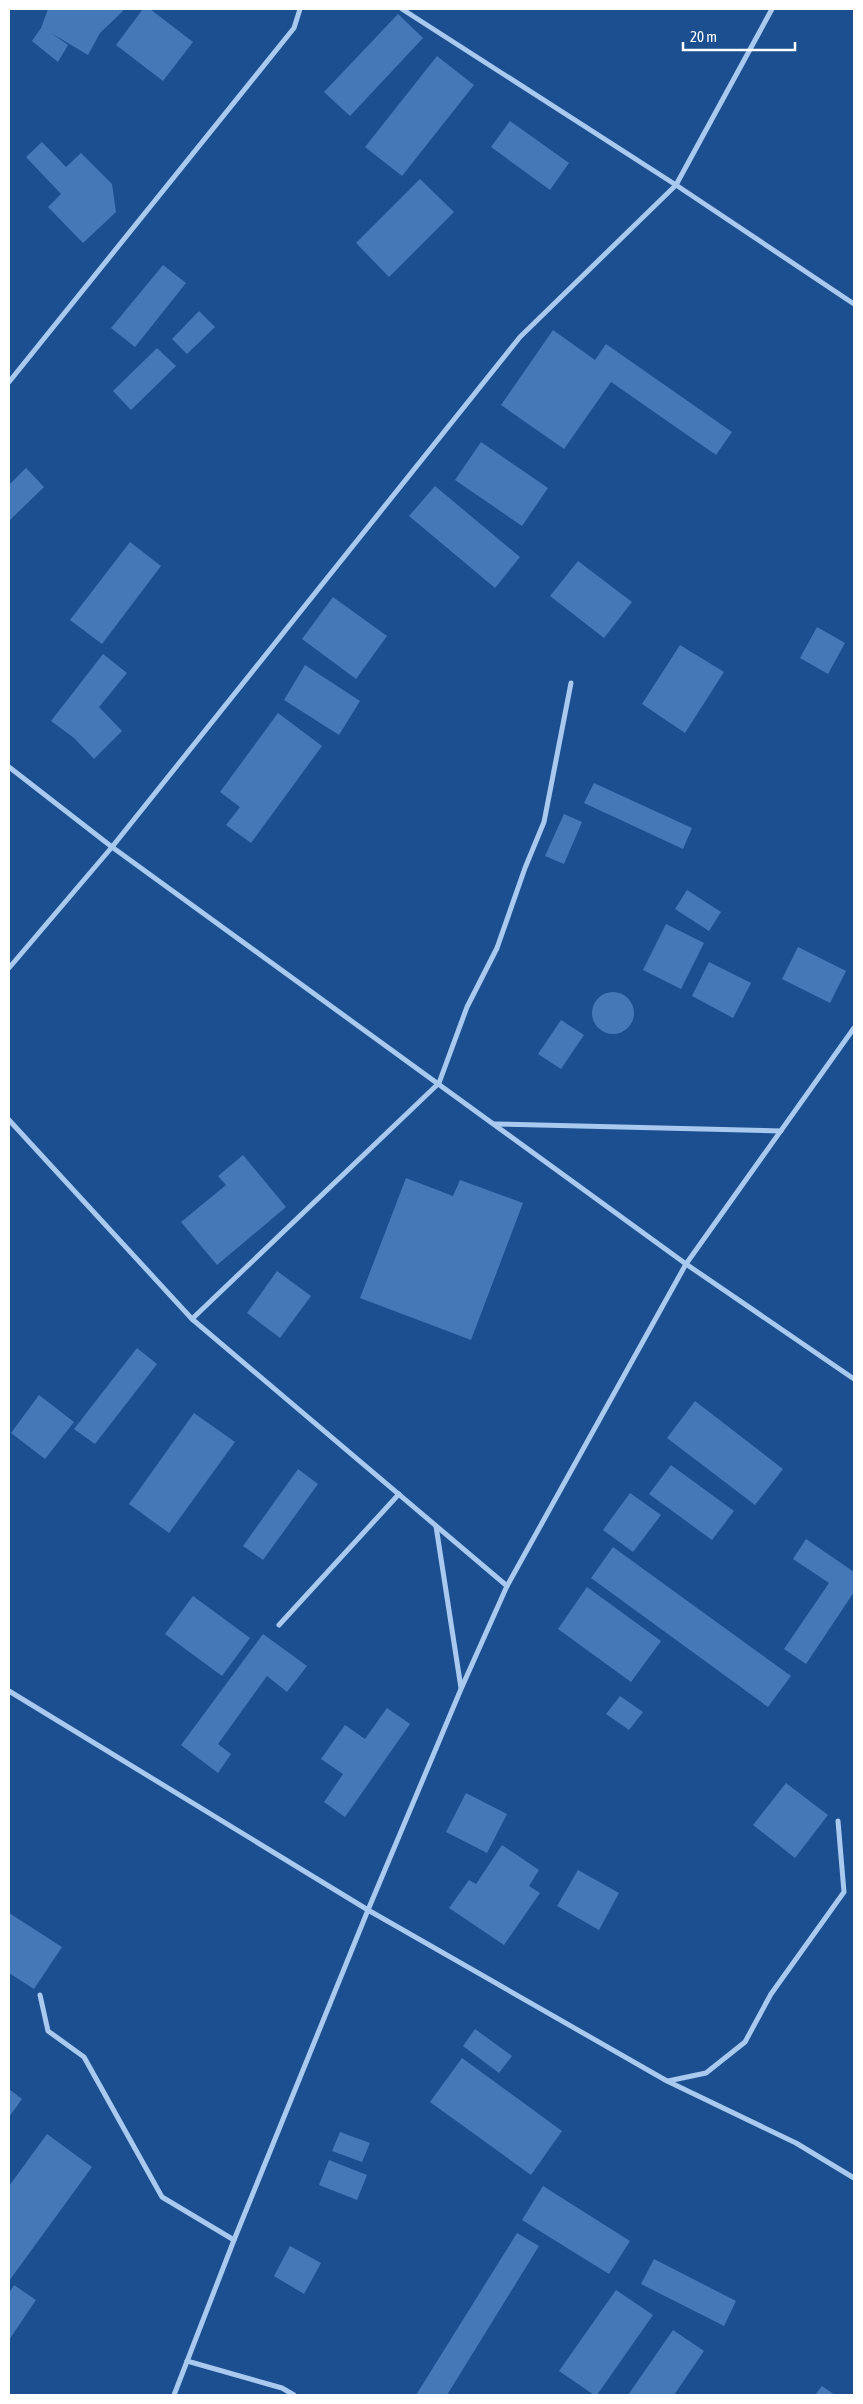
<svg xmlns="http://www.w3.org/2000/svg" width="863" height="2404" font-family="'Asap Condensed',sans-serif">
	<rect width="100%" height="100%" fill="#1b4f8f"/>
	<g fill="#4478b7">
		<path d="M 48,9 L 125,9 L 100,33 L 88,55 L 51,33 L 68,45 L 58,62 L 32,41 L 41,28 Z"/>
		<path d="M 143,9 L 150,9 L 193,42 L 163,81 L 116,45 Z"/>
		<path d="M 398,14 L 423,38 L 350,116 L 324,92 Z"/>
		<path d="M 437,56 L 474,85 L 402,176 L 365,147 Z"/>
		<path d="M 510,121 L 569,163 L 550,190 L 491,147 Z"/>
		<path d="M 42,142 L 66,167 L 81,153 L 112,184 L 116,212 L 83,243 L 48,207 L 61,194 L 26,157 Z"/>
		<path d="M 420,179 L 454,212 L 389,277 L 356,243 Z"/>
		<path d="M 163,265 L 186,283 L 135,347 L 111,328 Z"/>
		<path d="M 199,311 L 215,327 L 187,354 L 172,339 Z"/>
		<path d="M 553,330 L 595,360 L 606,344 L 732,432 L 716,455 L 611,382 L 564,449 L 501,405 Z"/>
		<path d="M 157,348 L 176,366 L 131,410 L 113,391 Z"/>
		<path d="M 481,442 L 548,488 L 522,526 L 455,480 Z"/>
		<path d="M 26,468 L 44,487 L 9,521 L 9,485 Z"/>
		<path d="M 435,486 L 520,557 L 495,588 L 409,516 Z"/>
		<path d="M 130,542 L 161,566 L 102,644 L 70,620 Z"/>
		<path d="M 578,561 L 632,602 L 604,638 L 550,596 Z"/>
		<path d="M 333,597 L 387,636 L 356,679 L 302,639 Z"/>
		<path d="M 817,627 L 845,643 L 828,674 L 800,658 Z"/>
		<path d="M 680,645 L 724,672 L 685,733 L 642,704 Z"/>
		<path d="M 103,654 L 127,673 L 99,707 L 122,731 L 94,759 L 74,738 L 51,721 Z"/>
		<path d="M 305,665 L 360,701 L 339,735 L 284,700 Z"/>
		<path d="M 278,713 L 322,746 L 251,843 L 226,825 L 240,807 L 220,792 Z"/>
		<path d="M 594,783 L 692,828 L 683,849 L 584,803 Z"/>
		<path d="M 564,814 L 582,822 L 564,864 L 545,856 Z"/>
		<path d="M 687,890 L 721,912 L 709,931 L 675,909 Z"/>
		<path d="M 666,924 L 704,943 L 681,989 L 643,970 Z"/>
		<path d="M 798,947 L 846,971 L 830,1003 L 782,979 Z"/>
		<path d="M 709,962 L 751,983 L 733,1018 L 692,996 Z"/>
		<circle cx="613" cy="1013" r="21"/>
		<path d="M 561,1020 L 584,1035 L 561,1069 L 538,1054 Z"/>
		<path d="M 243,1155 L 286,1207 L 217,1265 L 181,1222 L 226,1185 L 218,1176 Z"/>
		<path d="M 406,1178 L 453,1196 L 460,1180 L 523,1203 L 471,1340 L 360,1298 Z"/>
		<path d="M 277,1271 L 311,1296 L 280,1338 L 247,1313 Z"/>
		<path d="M 137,1348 L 157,1364 L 95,1444 L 74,1429 Z"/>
		<path d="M 39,1395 L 74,1422 L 45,1459 L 11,1433 Z"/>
		<path d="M 695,1401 L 783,1469 L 755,1505 L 667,1438 Z"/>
		<path d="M 194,1413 L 235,1442 L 169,1533 L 129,1504 Z"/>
		<path d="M 671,1465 L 734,1511 L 712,1540 L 649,1494 Z"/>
		<path d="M 298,1469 L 318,1484 L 263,1560 L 243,1546 Z"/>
		<path d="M 630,1493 L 661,1515 L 633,1552 L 603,1530 Z"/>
		<path d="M 806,1539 L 854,1572 L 854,1592 L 806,1664 L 784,1649 L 829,1583 L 793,1559 Z"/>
		<path d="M 613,1547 L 791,1676 L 768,1707 L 591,1578 Z"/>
		<path d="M 587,1587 L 661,1641 L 631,1682 L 558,1629 Z"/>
		<path d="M 193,1596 L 250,1638 L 222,1676 L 165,1634 Z"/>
		<path d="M 263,1634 L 307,1666 L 287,1692 L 267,1676 L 218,1744 L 231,1754 L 218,1773 L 181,1745 Z"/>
		<path d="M 620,1696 L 643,1712 L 629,1730 L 606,1714 Z"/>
		<path d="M 387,1708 L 410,1724 L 345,1817 L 324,1802 L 343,1774 L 321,1759 L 345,1725 L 365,1739 Z"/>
		<path d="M 786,1783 L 828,1815 L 795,1858 L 753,1825 Z"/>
		<path d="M 466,1793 L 507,1814 L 487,1853 L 446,1832 Z"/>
		<path d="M 502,1845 L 539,1870 L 529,1886 L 540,1893 L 504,1945 L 449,1908 L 469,1880 L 476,1884 Z"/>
		<path d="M 578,1870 L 619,1893 L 599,1930 L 557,1906 Z"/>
		<path d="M 9,1913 L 62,1947 L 34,1989 L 9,1973 Z"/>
		<path d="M 475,2029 L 512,2056 L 499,2073 L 463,2046 Z"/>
		<path d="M 462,2058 L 562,2131 L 531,2175 L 430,2102 Z"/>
		<path d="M 9,2089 L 22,2099 L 9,2117 Z"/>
		<path d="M 340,2132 L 370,2143 L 362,2162 L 332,2151 Z"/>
		<path d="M 47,2134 L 92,2167 L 9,2281 L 9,2186 Z"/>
		<path d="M 329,2160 L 367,2175 L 357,2200 L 319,2185 Z"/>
		<path d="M 543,2186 L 630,2241 L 609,2274 L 522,2220 Z"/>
		<path d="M 517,2233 L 539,2246 L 447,2395 L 416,2395 Z"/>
		<path d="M 290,2246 L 321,2263 L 304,2294 L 274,2276 Z"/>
		<path d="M 654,2259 L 736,2301 L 724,2326 L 641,2284 Z"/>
		<path d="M 14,2285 L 36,2300 L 9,2340 L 9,2293 Z"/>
		<path d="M 616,2290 L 653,2315 L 597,2395 L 594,2395 L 559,2371 Z"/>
		<path d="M 673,2330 L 704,2351 L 674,2395 L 628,2395 Z"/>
		<path d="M 822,2386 L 835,2395 L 815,2395 Z"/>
	</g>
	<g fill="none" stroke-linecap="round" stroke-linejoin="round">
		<g stroke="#a9c9ee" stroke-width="5">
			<path d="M 402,9 L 676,185 L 854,304"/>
			<path d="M 9,382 L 294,28 L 300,9"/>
			<path d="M 9,767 L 112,847 L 686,1264 L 854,1379"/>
			<path d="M 9,968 L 112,847 L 520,337 L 676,185 L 772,9"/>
			<path d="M 9,1120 L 192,1319 L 507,1586"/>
			<path d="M 495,1124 L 781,1131"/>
			<path d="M 192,1319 L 439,1083 L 467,1007 L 497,948 L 525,868 L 544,822 L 571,683"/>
			<path d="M 436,1526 L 461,1688"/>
			<path d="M 279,1625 L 399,1494"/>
			<path d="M 9,1691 L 368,1910 L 667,2081 L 796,2143 L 854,2178"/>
			<path d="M 40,1995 L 48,2031 L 84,2057 L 162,2197 L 234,2240"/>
			<path d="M 668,2081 L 706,2073 L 745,2042 L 771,1994 L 844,1892 L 838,1821"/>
			<path d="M 187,2361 L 282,2388 L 294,2395"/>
			<path d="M 174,2395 L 234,2240 L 368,1910 L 461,1689 L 507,1586 L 686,1264 L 854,1028"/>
		</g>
	</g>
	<rect width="863" height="2404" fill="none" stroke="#ffffff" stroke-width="20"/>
	<path d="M683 42v8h112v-8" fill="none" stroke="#ffffff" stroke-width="2.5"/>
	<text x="690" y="42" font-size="15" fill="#ffffff" stroke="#1b4f8f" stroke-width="4" paint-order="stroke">20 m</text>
</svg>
